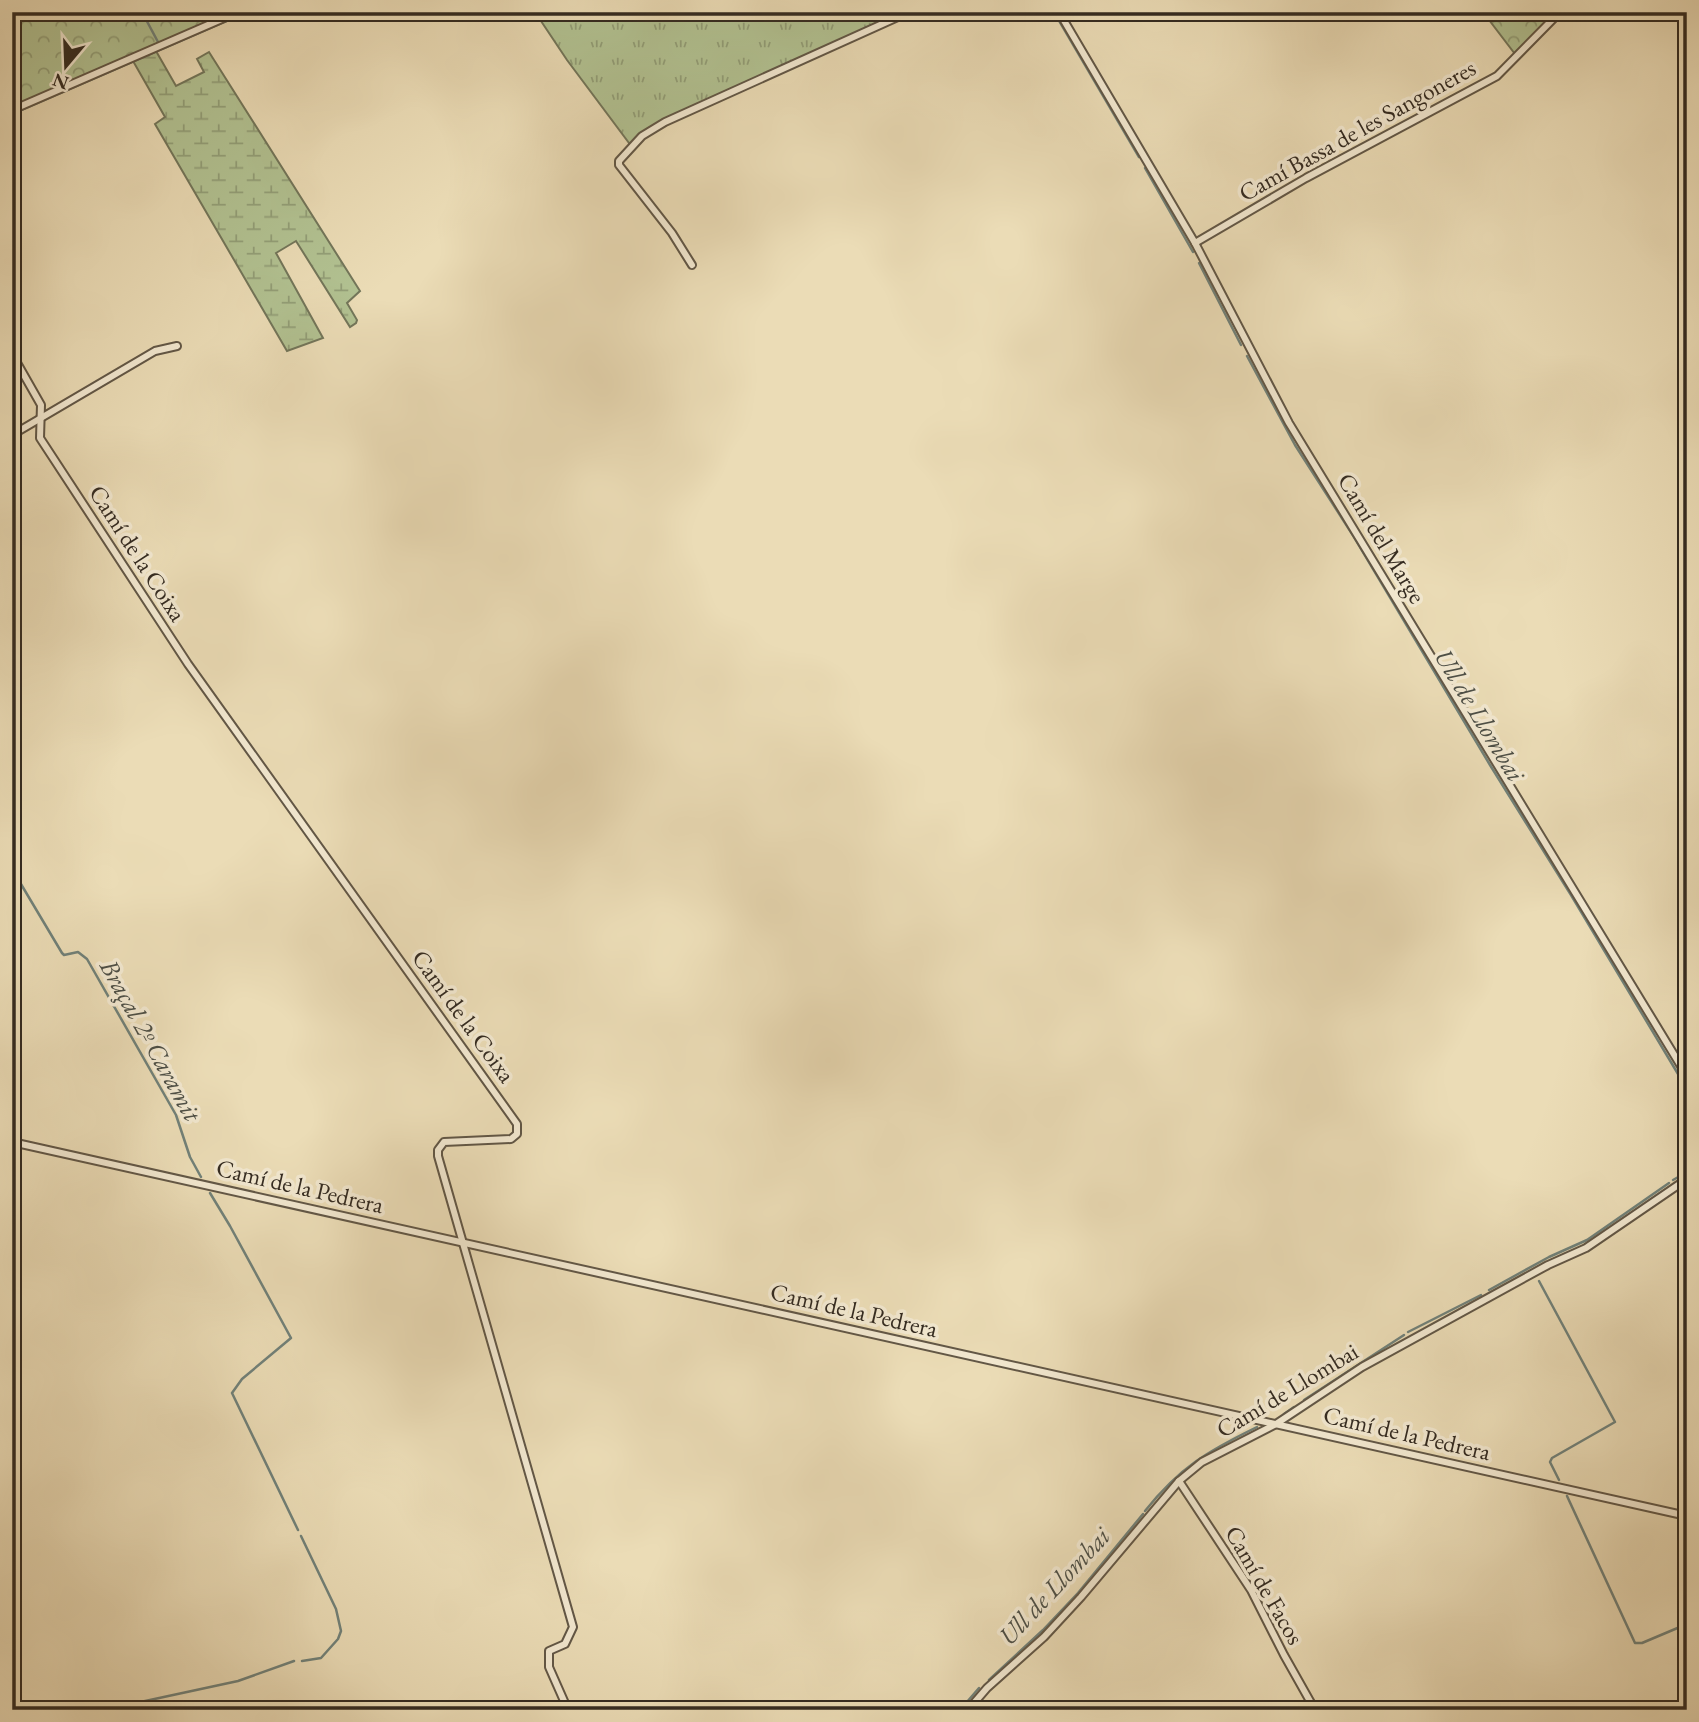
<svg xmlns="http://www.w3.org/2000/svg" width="1699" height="1722" font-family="'EB Garamond',serif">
	<defs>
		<pattern id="grass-tufts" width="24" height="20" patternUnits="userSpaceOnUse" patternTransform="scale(1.75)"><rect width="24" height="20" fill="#b2c292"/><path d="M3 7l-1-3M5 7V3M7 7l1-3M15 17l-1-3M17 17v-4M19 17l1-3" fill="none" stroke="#929e77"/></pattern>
		<pattern id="wetland-marsh" width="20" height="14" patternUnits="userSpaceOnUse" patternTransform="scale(1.75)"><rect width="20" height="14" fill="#b2c292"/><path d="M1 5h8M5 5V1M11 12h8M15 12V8" fill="none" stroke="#929e77"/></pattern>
		<pattern id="park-crowns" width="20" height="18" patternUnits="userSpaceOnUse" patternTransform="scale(1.75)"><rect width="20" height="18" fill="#b2c292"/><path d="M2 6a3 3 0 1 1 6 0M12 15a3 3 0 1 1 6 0" fill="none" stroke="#929e77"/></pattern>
	</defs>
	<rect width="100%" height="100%" fill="#ebdcb6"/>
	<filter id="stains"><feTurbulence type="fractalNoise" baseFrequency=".00286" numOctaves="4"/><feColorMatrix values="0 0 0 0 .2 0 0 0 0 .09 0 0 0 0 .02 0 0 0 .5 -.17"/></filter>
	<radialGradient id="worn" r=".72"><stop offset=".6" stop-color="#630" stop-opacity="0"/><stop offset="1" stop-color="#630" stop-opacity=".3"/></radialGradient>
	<path fill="url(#grass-tufts)" stroke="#73765a" stroke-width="2" d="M 535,12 L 904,12 L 650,130 L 632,147 L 567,60 Z"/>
	<path fill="url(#wetland-marsh)" stroke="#73765a" stroke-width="2" d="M 156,51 L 176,86 L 204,72 L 197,59 L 209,52 L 360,291 L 347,303 L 357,320 L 356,323 L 350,327 L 296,241 L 276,253 L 323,338 L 287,351 L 155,124 L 165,117 L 133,61 Z"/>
	<g fill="url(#park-crowns)" stroke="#73765a" stroke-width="2">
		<path d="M 12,12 L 238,12 L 12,110 Z"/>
		<path d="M 1483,12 L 1556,12 L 1515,54 Z"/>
	</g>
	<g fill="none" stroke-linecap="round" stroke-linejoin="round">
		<g stroke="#718179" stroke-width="2.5">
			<path d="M 142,12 L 158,42"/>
			<path d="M 1054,12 L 1139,157"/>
			<path d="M 12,114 L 247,12"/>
			<path d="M 1145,168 L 1193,252"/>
			<path d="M 1199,263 L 1241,345"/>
			<path d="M 1247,356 L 1295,445 L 1354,537 L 1490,765 L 1571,895 L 1687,1089"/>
			<path d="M 12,869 L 62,953 L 64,955 L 78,952 L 87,959 L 176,1115 L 190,1157 L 201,1177"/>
			<path d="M 1673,1180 L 1687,1172"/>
			<path d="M 210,1193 L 230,1226 L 291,1338 L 242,1379 L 232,1393 L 298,1530"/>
			<path d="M 1539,1281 L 1615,1422 L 1552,1458 L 1550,1462 L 1559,1480"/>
			<path d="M 1489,1290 L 1549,1257 L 1587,1240 L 1669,1183"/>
			<path d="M 1408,1332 L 1481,1295"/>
			<path d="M 1304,1400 L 1404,1335"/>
			<path d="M 1284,1414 L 1294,1407"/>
			<path d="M 1567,1496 L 1635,1643 L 1642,1643 L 1687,1624"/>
			<path d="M 1145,1511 C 1180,1467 1208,1451 1257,1427"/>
			<path d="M 301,1536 L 336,1609 L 341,1631 L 338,1639 L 321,1658 L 302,1661"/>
			<path d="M 989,1680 L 1043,1630 L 1078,1593 L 1143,1514"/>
			<path d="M 115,1710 L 122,1706 L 238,1681 L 294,1661"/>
			<path d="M 960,1710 L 979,1688"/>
		</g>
		<g stroke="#625746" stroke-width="10">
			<g id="street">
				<path d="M 1059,12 L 1195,243 L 1289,423 L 1687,1076"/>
				<path d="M 12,110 L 238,12"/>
				<path d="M 1195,243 L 1306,178 L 1497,76 L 1560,12"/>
				<path d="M 692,265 L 672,233 L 619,165 L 619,161 L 642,136 L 665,122 L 909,12"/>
				<path d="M 12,354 L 41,405 L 40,438 L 188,664 L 517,1124 L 517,1134 L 511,1139 L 444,1142 L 438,1150 L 438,1156 L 573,1627 L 565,1644 L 549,1651 L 549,1667 L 568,1710"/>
				<path d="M 12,435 L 155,351 L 177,346"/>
				<path d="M 12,1142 L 1687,1516"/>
				<path d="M 1179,1481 L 1251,1590 L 1284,1655 L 1315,1710"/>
				<path d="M 968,1710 L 987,1688 L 1044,1637 L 1081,1597 L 1179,1481 L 1202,1462 L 1276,1424 L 1362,1367 L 1548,1265 L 1586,1248 L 1687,1179"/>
			</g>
		</g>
		<use href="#street" stroke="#f2e8d0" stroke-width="6"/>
	</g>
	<g text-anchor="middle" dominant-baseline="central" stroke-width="7" stroke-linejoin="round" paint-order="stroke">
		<g font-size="24" fill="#342b21" stroke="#f2e8d0">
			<text transform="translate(1357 130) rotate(-29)">Camí Bassa de les Sangoneres</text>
			<text transform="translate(1382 538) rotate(59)">Camí del Marge</text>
			<text transform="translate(138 553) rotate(57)">Camí de la Coixa</text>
			<text transform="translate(464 1016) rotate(54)">Camí de la Coixa</text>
			<text transform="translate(300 1186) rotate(13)">Camí de la Pedrera</text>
			<text transform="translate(854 1310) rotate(13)">Camí de la Pedrera</text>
			<text transform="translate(1287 1390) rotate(-31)">Camí de Llombai</text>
			<text transform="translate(1407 1433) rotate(13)">Camí de la Pedrera</text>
			<text transform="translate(1265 1585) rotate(60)">Camí de Facos</text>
		</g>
		<g font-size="26" font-style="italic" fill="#4d4f46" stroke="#f2e8d0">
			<text transform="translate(1480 715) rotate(59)">Ull de Llombai</text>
			<text transform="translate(151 1040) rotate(61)">Braçal 2º Caramit</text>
			<text transform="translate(1054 1586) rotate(-47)">Ull de Llombai</text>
		</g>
	</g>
	<rect width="1699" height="1722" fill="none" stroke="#ebdcb6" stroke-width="42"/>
	<rect x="14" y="14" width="1671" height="1694" fill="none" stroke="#342b21" stroke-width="3.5"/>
	<rect x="21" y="21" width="1657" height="1680" fill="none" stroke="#342b21" stroke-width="2"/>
	<g transform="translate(66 66) rotate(199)" stroke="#f2e8d0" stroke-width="5" paint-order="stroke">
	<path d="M0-5L12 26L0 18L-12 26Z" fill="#342b21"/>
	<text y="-10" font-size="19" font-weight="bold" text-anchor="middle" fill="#342b21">N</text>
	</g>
	<rect width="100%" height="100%" filter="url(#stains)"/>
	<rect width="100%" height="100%" fill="url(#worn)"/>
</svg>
